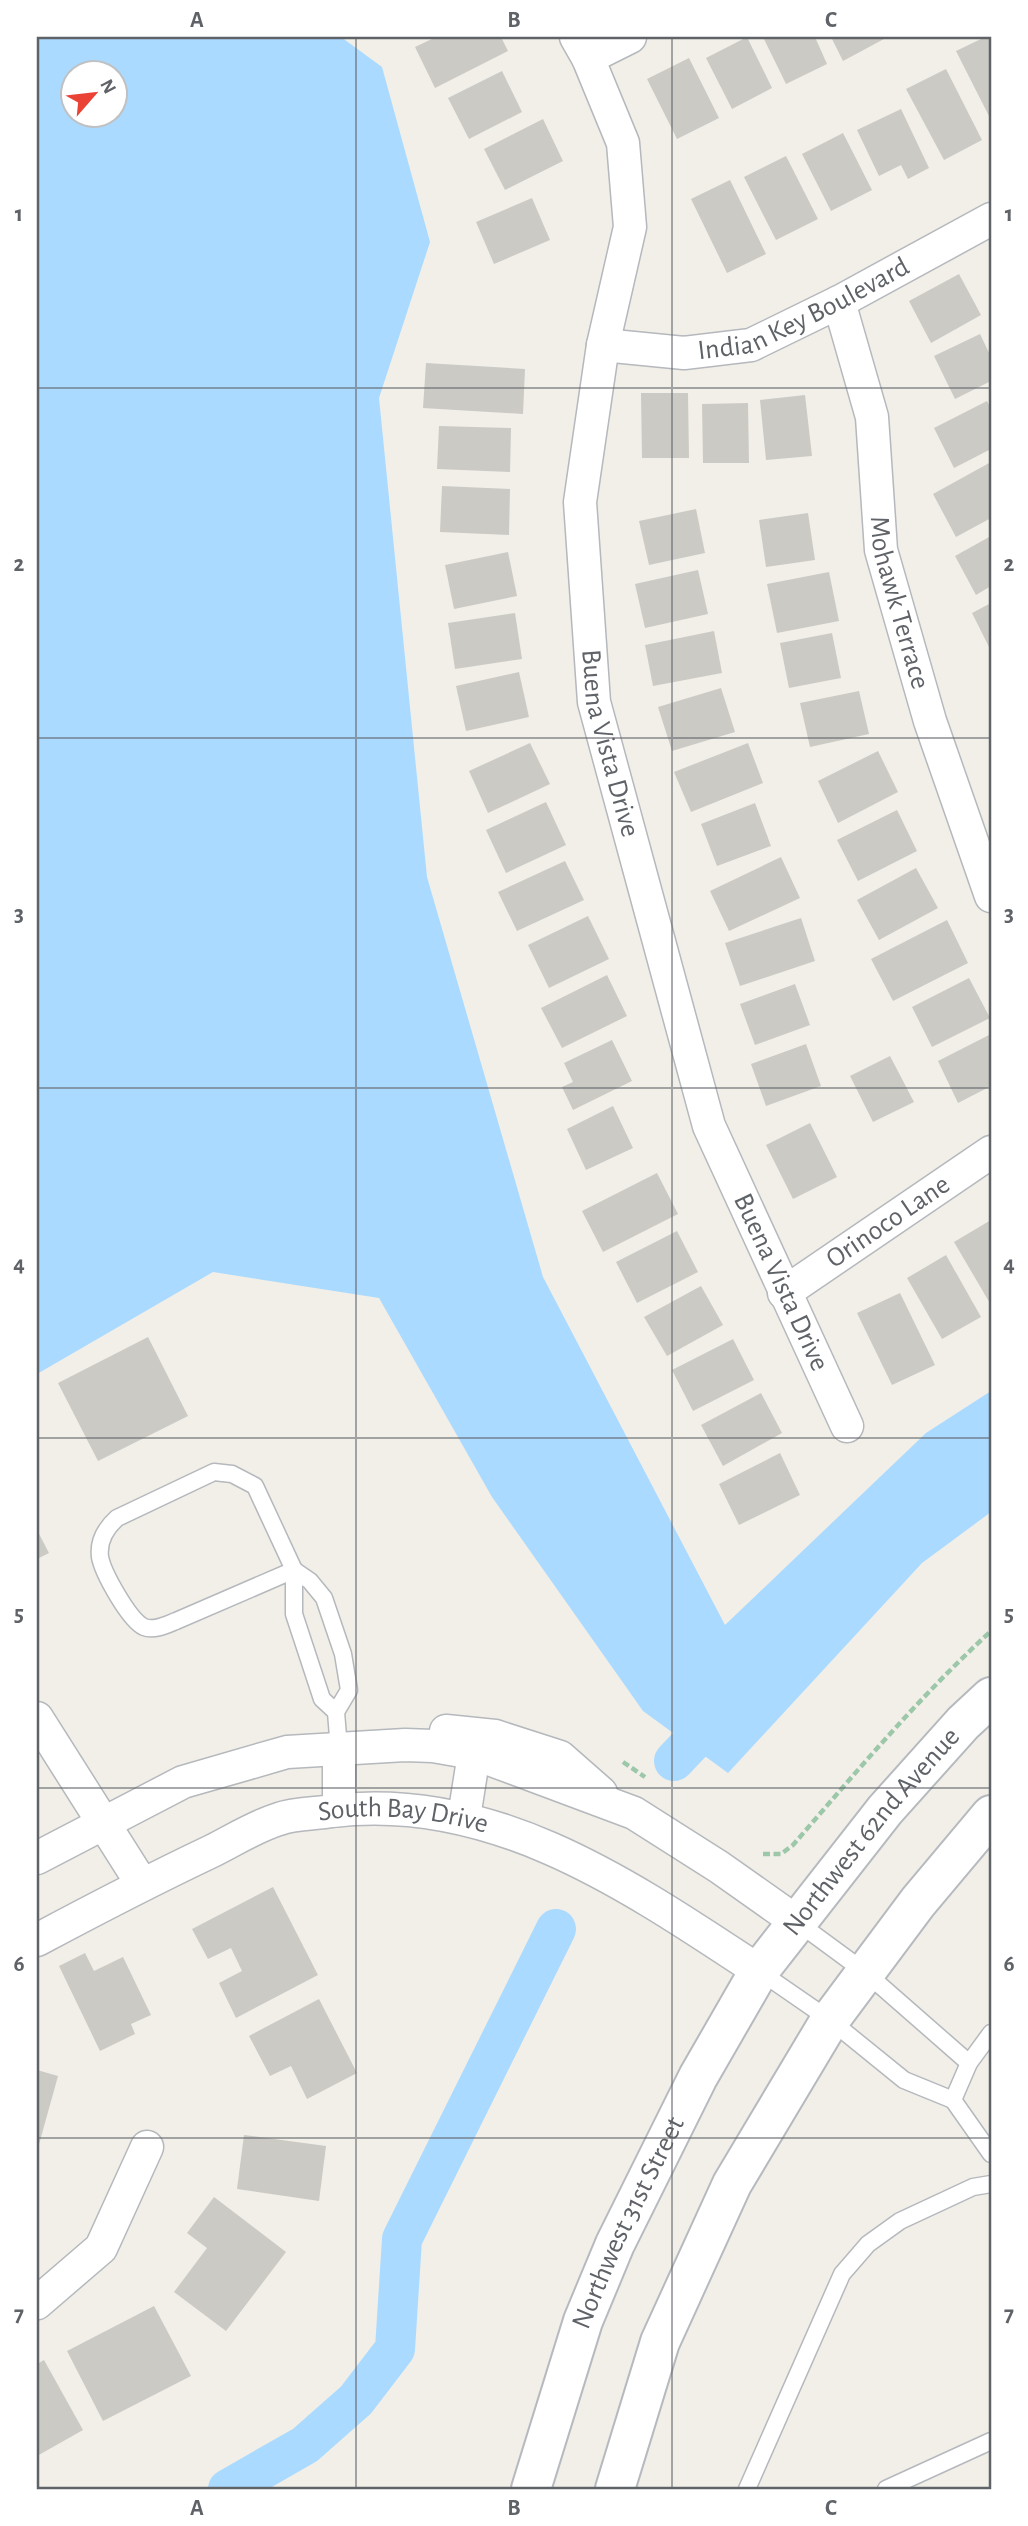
<svg xmlns="http://www.w3.org/2000/svg" width="1028" height="2526" font-family="'Alegreya Sans',sans-serif">
	<rect width="100%" height="100%" fill="#f1efe8"/>
	<path fill="#aadaff" fill-rule="evenodd" d="M 37,37 L 341,37 L 382,67 L 430,242 L 379,398 L 427,877 L 543,1277 L 725,1625 L 926,1433 L 991,1391 L 991,1512 L 922,1563 L 728,1773 L 643,1711 L 492,1497 L 379,1298 L 213,1272 L 37,1374 ZM 74,74 L 116,74 L 116,116 L 74,116 Z"/>
	<g fill="none" stroke-linecap="round" stroke-linejoin="round">
		<g stroke="#aadaff" stroke-width="40">
			<path d="M 674,1761 L 727,1705"/>
			<path d="M 228,2489 L 305,2445 L 356,2400 L 395,2349 L 402,2239 L 556,1929"/>
		</g>
	</g>
	<g fill="#cccac5">
		<path d="M 436,37 L 501,37 L 508,51 L 435,88 L 415,47 Z"/>
		<path d="M 747,37 L 772,88 L 732,109 L 706,58 Z"/>
		<path d="M 763,37 L 815,37 L 827,64 L 786,84 Z"/>
		<path d="M 831,37 L 883,37 L 884,39 L 843,61 Z"/>
		<path d="M 985,37 L 991,37 L 991,120 L 956,51 Z"/>
		<path d="M 689,58 L 719,118 L 677,139 L 647,79 Z"/>
		<path d="M 946,69 L 982,140 L 944,160 L 906,89 Z"/>
		<path d="M 502,71 L 522,112 L 469,139 L 448,98 Z"/>
		<path d="M 901,109 L 929,168 L 908,179 L 901,165 L 879,176 L 857,130 Z"/>
		<path d="M 543,119 L 563,161 L 505,190 L 484,149 Z"/>
		<path d="M 843,133 L 872,190 L 831,211 L 802,154 Z"/>
		<path d="M 786,156 L 818,219 L 776,240 L 744,177 Z"/>
		<path d="M 730,180 L 766,254 L 727,273 L 691,199 Z"/>
		<path d="M 532,198 L 550,240 L 494,264 L 476,222 Z"/>
		<path d="M 959,274 L 981,315 L 931,343 L 909,301 Z"/>
		<path d="M 980,334 L 991,357 L 991,381 L 955,399 L 934,356 Z"/>
		<path d="M 426,363 L 525,369 L 523,414 L 423,408 Z"/>
		<path d="M 641,393 L 688,393 L 689,458 L 642,458 Z"/>
		<path d="M 805,395 L 812,456 L 766,460 L 760,400 Z"/>
		<path d="M 987,401 L 991,409 L 991,449 L 954,468 L 934,428 Z"/>
		<path d="M 748,403 L 749,463 L 703,463 L 702,404 Z"/>
		<path d="M 439,426 L 511,428 L 510,472 L 437,469 Z"/>
		<path d="M 991,462 L 991,518 L 956,537 L 933,494 Z"/>
		<path d="M 442,486 L 510,489 L 509,535 L 440,532 Z"/>
		<path d="M 696,509 L 705,553 L 649,565 L 639,521 Z"/>
		<path d="M 808,513 L 815,560 L 766,567 L 759,520 Z"/>
		<path d="M 991,536 L 991,586 L 976,595 L 955,556 Z"/>
		<path d="M 508,552 L 517,596 L 454,609 L 445,565 Z"/>
		<path d="M 698,570 L 708,614 L 645,628 L 635,584 Z"/>
		<path d="M 829,572 L 839,621 L 777,633 L 767,584 Z"/>
		<path d="M 991,603 L 991,651 L 972,613 Z"/>
		<path d="M 515,613 L 522,659 L 455,669 L 448,623 Z"/>
		<path d="M 714,631 L 722,673 L 653,686 L 645,645 Z"/>
		<path d="M 832,633 L 841,678 L 789,688 L 780,643 Z"/>
		<path d="M 519,672 L 529,717 L 466,731 L 456,686 Z"/>
		<path d="M 721,688 L 735,732 L 672,751 L 658,707 Z"/>
		<path d="M 859,691 L 869,734 L 810,747 L 800,703 Z"/>
		<path d="M 530,743 L 550,784 L 488,813 L 469,771 Z"/>
		<path d="M 748,743 L 763,783 L 691,812 L 674,772 Z"/>
		<path d="M 878,751 L 898,792 L 838,823 L 818,781 Z"/>
		<path d="M 546,802 L 566,845 L 506,873 L 486,830 Z"/>
		<path d="M 755,803 L 771,846 L 717,866 L 701,824 Z"/>
		<path d="M 897,810 L 917,851 L 858,881 L 837,840 Z"/>
		<path d="M 781,857 L 800,898 L 729,931 L 710,891 Z"/>
		<path d="M 565,861 L 584,900 L 517,931 L 498,892 Z"/>
		<path d="M 916,868 L 938,908 L 879,940 L 857,900 Z"/>
		<path d="M 588,916 L 609,959 L 549,988 L 528,945 Z"/>
		<path d="M 801,918 L 815,961 L 740,986 L 725,943 Z"/>
		<path d="M 947,920 L 968,963 L 893,1001 L 871,959 Z"/>
		<path d="M 607,975 L 627,1016 L 562,1048 L 541,1008 Z"/>
		<path d="M 969,978 L 990,1018 L 932,1047 L 912,1007 Z"/>
		<path d="M 795,984 L 810,1025 L 755,1045 L 740,1004 Z"/>
		<path d="M 991,1034 L 991,1086 L 958,1103 L 938,1061 Z"/>
		<path d="M 612,1040 L 632,1081 L 573,1110 L 562,1087 L 573,1082 L 564,1063 Z"/>
		<path d="M 806,1044 L 821,1086 L 766,1106 L 751,1064 Z"/>
		<path d="M 890,1056 L 914,1102 L 873,1122 L 850,1076 Z"/>
		<path d="M 613,1106 L 633,1148 L 586,1170 L 567,1129 Z"/>
		<path d="M 810,1123 L 837,1177 L 793,1199 L 766,1145 Z"/>
		<path d="M 657,1173 L 678,1214 L 603,1252 L 582,1211 Z"/>
		<path d="M 991,1220 L 991,1305 L 954,1242 Z"/>
		<path d="M 677,1231 L 698,1272 L 637,1303 L 616,1262 Z"/>
		<path d="M 946,1255 L 981,1317 L 942,1339 L 907,1278 Z"/>
		<path d="M 701,1286 L 723,1325 L 667,1356 L 644,1317 Z"/>
		<path d="M 900,1293 L 935,1365 L 892,1385 L 857,1313 Z"/>
		<path d="M 148,1337 L 188,1416 L 98,1461 L 58,1383 Z"/>
		<path d="M 733,1339 L 754,1380 L 693,1411 L 672,1370 Z"/>
		<path d="M 761,1393 L 782,1433 L 723,1466 L 701,1425 Z"/>
		<path d="M 780,1453 L 800,1495 L 739,1525 L 719,1484 Z"/>
		<path d="M 37,1530 L 49,1553 L 37,1559 Z"/>
		<path d="M 273,1887 L 318,1975 L 236,2018 L 219,1983 L 242,1971 L 231,1948 L 208,1959 L 192,1929 Z"/>
		<path d="M 85,1953 L 94,1971 L 123,1957 L 151,2015 L 131,2024 L 135,2034 L 100,2051 L 59,1966 Z"/>
		<path d="M 319,1999 L 357,2073 L 307,2099 L 291,2066 L 270,2076 L 249,2036 Z"/>
		<path d="M 37,2070 L 58,2076 L 38,2148 L 37,2148 Z"/>
		<path d="M 244,2135 L 326,2146 L 319,2201 L 237,2189 Z"/>
		<path d="M 214,2197 L 286,2252 L 226,2331 L 174,2292 L 207,2248 L 187,2233 Z"/>
		<path d="M 154,2306 L 191,2376 L 103,2421 L 67,2351 Z"/>
		<path d="M 44,2360 L 83,2430 L 37,2456 L 37,2364 Z"/>
	</g>
	<g fill="none" stroke-linecap="round" stroke-linejoin="round">
		<g stroke="#b5b8bc" stroke-width="19">
			<g id="lane">
				<path d="M 294,1570 L 176,1621 C 166,1625 154,1631 144,1627 C 129,1620 103,1573 100,1557 C 98,1541 106,1528 117,1518 L 214,1472 L 232,1474 L 255,1486 L 294,1570 L 294,1614 L 322,1699 L 336,1712"/>
				<path d="M 294,1570 L 310,1581 L 324,1598 L 343,1654 L 349,1690 L 336,1712 L 339,1749"/>
				<path d="M 797,1922 L 865,1972 L 969,2063"/>
				<path d="M 759,1971 L 830,2020 L 904,2080 L 953,2100 L 991,2154"/>
				<path d="M 953,2100 L 969,2063 L 991,2033"/>
				<path d="M 747,2489 L 842,2274 L 868,2244 L 900,2221 L 973,2187 L 991,2184"/>
				<path d="M 886,2489 L 991,2441"/>
			</g>
		</g>
		<g stroke="#b5b8bc" stroke-width="35">
			<g id="street">
				<path id="s1" d="M 576,37 L 588,58 L 623,143 L 630,227 L 603,345 L 580,502 L 594,702 L 709,1126 L 847,1426"/>
				<path d="M 588,58 L 630,37"/>
				<path id="s2" d="M 839,302 L 872,417 L 881,550 L 930,721 L 991,896"/>
				<path id="s3" d="M 603,345 L 684,353 L 751,345 L 839,302 L 991,219"/>
				<path id="s4" d="M 784,1293 L 991,1152"/>
				<path d="M 37,1718 L 142,1884"/>
				<path d="M 446,1731 L 495,1736 L 560,1757 L 601,1793"/>
				<path d="M 339,1749 L 339,1810"/>
				<path d="M 464,1817 L 477,1735"/>
				<path d="M 37,1858 L 183,1782 L 287,1752 L 405,1745 L 433,1746 L 473,1753 L 634,1813 L 719,1867 L 797,1922"/>
				<path id="s5" d="M 37,1940 C 95,1909 153,1879 212,1851 C 234,1840 256,1826 279,1819 C 295,1813 315,1814 332,1811 C 493,1791 630,1886 759,1971"/>
				<path d="M 37,2303 L 101,2248 L 147,2147"/>
			</g>
		</g>
		<g stroke="#b6babf" stroke-width="42">
			<g id="secondary">
				<path id="s6" d="M 531,2489 L 583,2321 L 615,2244 L 698,2077 L 759,1971 L 885,1810 L 963,1723 L 991,1697"/>
				<path d="M 615,2489 L 660,2342 L 732,2184 L 830,2020 L 918,1902 L 991,1815"/>
			</g>
		</g>
		<g stroke="#9cc7a9" stroke-width="4.5" stroke-dasharray="7 3.5" stroke-linecap="butt">
			<path d="M 623,1762 L 645,1777"/>
			<path d="M 763,1854 L 781,1854 L 793,1845 C 857,1771 919,1697 991,1631"/>
		</g>
		<use href="#lane" stroke="#fff" stroke-width="16"/>
		<use href="#street" stroke="#fff" stroke-width="32"/>
		<use href="#secondary" stroke="#fff" stroke-width="38"/>
	</g>
	<path fill="none" stroke="#5f6368" stroke-width="2" stroke-opacity="0.55" d="M 356,37 L 356,2489M 672,37 L 672,2489M 37,388 L 991,388M 37,738 L 991,738M 37,1088 L 991,1088M 37,1438 L 991,1438M 37,1788 L 991,1788M 37,2138 L 991,2138"/>
	<g text-anchor="middle" dominant-baseline="central" stroke-width="5" stroke-linejoin="round" paint-order="stroke">
		<g font-size="28" fill="#5f6368" stroke="#fff">
			<text stroke="none"><textPath href="#s3" startOffset="210">Indian Key Boulevard</textPath></text>
			<text stroke="none"><textPath href="#s2" startOffset="308">Mohawk Terrace</textPath></text>
			<text stroke="none"><textPath href="#s1" startOffset="724">Buena Vista Drive</textPath></text>
			<text stroke="none"><textPath href="#s4" startOffset="126">Orinoco Lane</textPath></text>
			<text stroke="none"><textPath href="#s1" startOffset="1292">Buena Vista Drive</textPath></text>
			<text stroke="none"><textPath href="#s5" startOffset="396">South Bay Drive</textPath></text>
			<text stroke="none"><textPath href="#s6" startOffset="747">Northwest 62nd Avenue</textPath></text>
			<text stroke="none"><textPath href="#s6" startOffset="284">Northwest 31st Street</textPath></text>
		</g>
	</g>
	<rect width="1028" height="2526" fill="none" stroke="#ffffff" stroke-width="77"/>
	<g transform="translate(94 94) rotate(62)"><circle r="33" fill="#ffffff" stroke="#bfc1c3" stroke-width="2"/>
	<path d="M0-5L12 26L0 18L-12 26Z" fill="#ea4335"/>
	<text y="-10" font-size="19" font-weight="bold" text-anchor="middle" fill="#5f6368">N</text>
	</g>
	<rect x="38" y="38" width="952" height="2450" fill="none" stroke="#5f6368" stroke-width="2.5"/>
	<g font-size="23" text-anchor="middle" font-weight="bold" fill="#5f6368">
		<text x="197" y="27">A</text>
		<text x="514" y="27">B</text>
		<text x="831" y="27">C</text>
		<text x="19" y="221">1</text>
		<text x="1009" y="221">1</text>
		<text x="19" y="571">2</text>
		<text x="1009" y="571">2</text>
		<text x="19" y="921">3</text>
		<text x="1009" y="921">3</text>
		<text x="19" y="1271">4</text>
		<text x="1009" y="1271">4</text>
		<text x="19" y="1621">5</text>
		<text x="1009" y="1621">5</text>
		<text x="19" y="1971">6</text>
		<text x="1009" y="1971">6</text>
		<text x="19" y="2321">7</text>
		<text x="1009" y="2321">7</text>
		<text x="197" y="2515">A</text>
		<text x="514" y="2515">B</text>
		<text x="831" y="2515">C</text>
	</g>
</svg>
